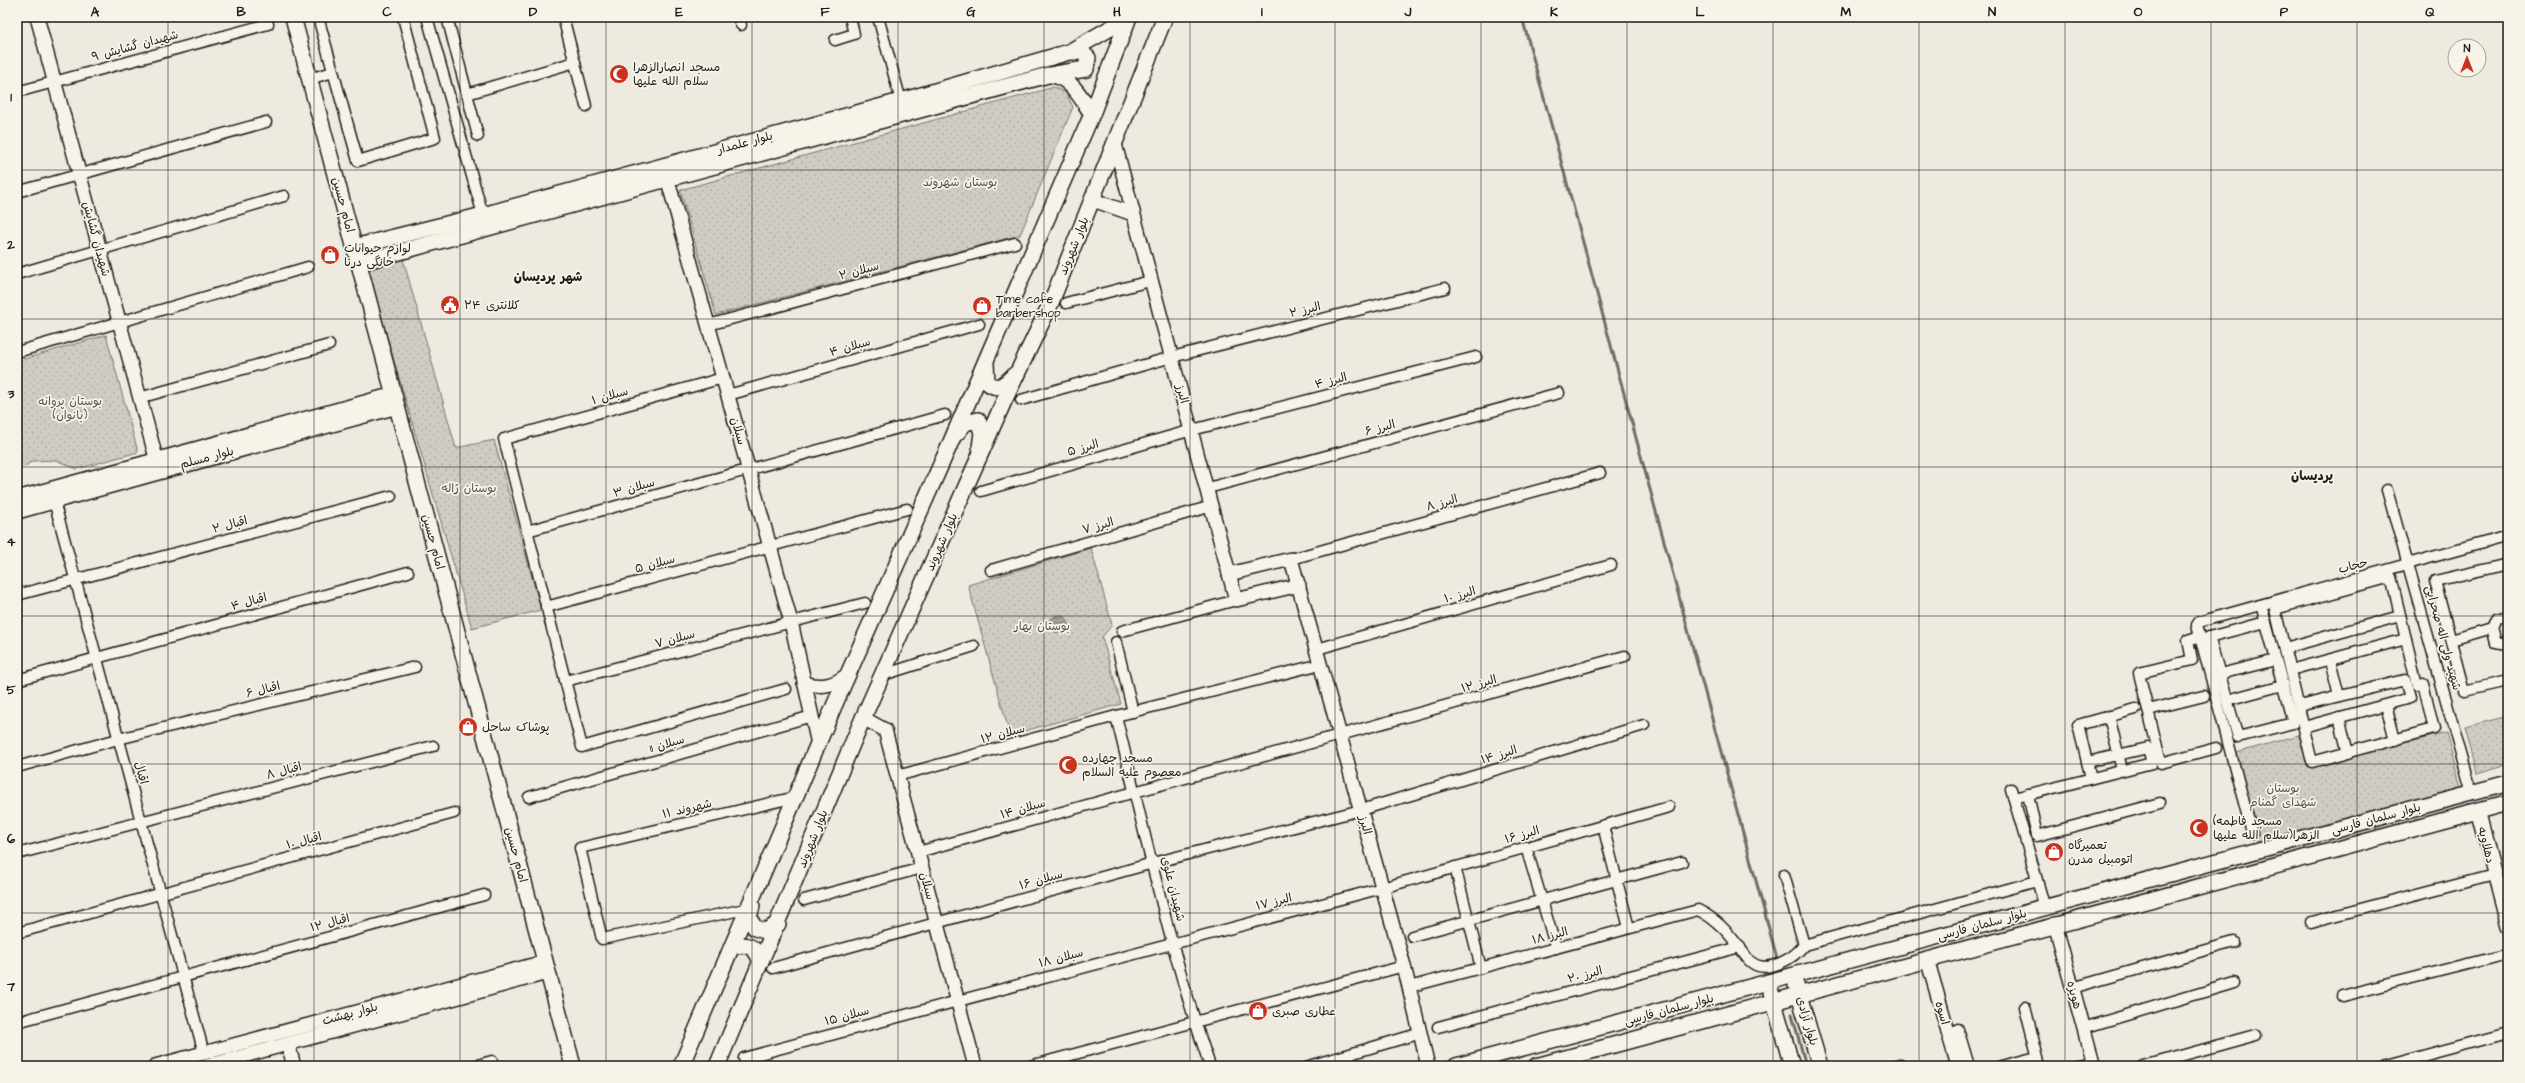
<svg xmlns="http://www.w3.org/2000/svg" width="2525" height="1083" font-family="'Architects Daughter','Playpen Sans Arabic',sans-serif">
	<defs>
		<pattern id="grass-dots" width="8" height="8" patternUnits="userSpaceOnUse"><rect width="8" height="8" fill="#cfccc3"/><path d="M2 2h.1M6 6h.1" fill="none" stroke="#b1afa7" stroke-width="1.8" stroke-linecap="round"/></pattern>
		<pattern id="water-rules" width="6" height="5" patternUnits="userSpaceOnUse"><rect width="6" height="5" fill="#a6a39d"/><path d="M0 2.5h6" fill="none" stroke="#86847f"/></pattern>
	</defs>
	<rect width="100%" height="100%" fill="#eeeae0"/>
	<filter id="ink" filterUnits="userSpaceOnUse"><feTurbulence type="fractalNoise" baseFrequency=".025" numOctaves="2"/><feDisplacementMap in="SourceGraphic" scale="8" xChannelSelector="R" yChannelSelector="G"/><feConvolveMatrix kernelMatrix="1 2 1 2 8 2 1 2 1" color-interpolation-filters="sRGB"/></filter>
	<g filter="url(#ink)">
		<g fill="url(#grass-dots)" stroke="#767470">
			<path d="M 1054,87 L 1066,93 L 1073,107 L 1020,235 L 716,315 L 680,190 Z"/>
			<path d="M 403,259 L 456,448 L 494,440 L 541,610 L 472,628 L 367,268 Z"/>
			<path d="M 106,335 L 138,452 L 77,469 L 56,460 L 33,461 L 17,471 L 17,361 Z"/>
			<path d="M 1091,548 L 1112,625 L 1102,637 L 1121,704 L 1010,735 L 968,585 Z"/>
			<path d="M 2508,716 L 2508,764 L 2477,773 L 2465,727 Z"/>
			<path d="M 2446,733 L 2461,787 L 2257,841 L 2233,754 L 2299,735 L 2309,767 Z"/>
		</g>
		<circle fill="url(#water-rules)" stroke="#6f6d69" cx="1059" cy="624" r="9"/>
		<g fill="none" stroke-linecap="round" stroke-linejoin="round">
			<g stroke="#6f6d69" stroke-width="3">
				<path d="M 1522,17 L 1778,962"/>
				<path d="M 1792,1014 L 1806,1066"/>
			</g>
			<g stroke="#1c1c1c" stroke-width="13">
				<g id="minor">
					<path d="M 318,17 L 358,161 L 435,138 L 403,17"/>
					<path d="M 427,17 L 483,215"/>
					<path d="M 447,17 L 478,136"/>
					<path d="M 563,17 L 586,106"/>
					<path d="M 738,17 L 741,25"/>
					<path d="M 878,17 L 901,101"/>
					<path d="M 835,40 L 854,34 L 850,17"/>
					<path d="M 309,79 L 333,72"/>
					<path d="M 17,92 L 268,24"/>
					<path d="M 467,94 L 575,62"/>
					<path d="M 17,192 L 266,122"/>
					<path d="M 17,274 L 284,196"/>
					<path d="M 1066,303 L 1150,281"/>
					<path d="M 708,325 L 1015,243"/>
					<path d="M 17,352 L 308,267"/>
					<path d="M 723,378 L 504,439 L 582,747 L 786,689"/>
					<path d="M 728,395 L 979,324"/>
					<path d="M 139,398 L 329,345"/>
					<path d="M 1021,400 L 1172,357 L 1445,288"/>
					<path d="M 1208,488 L 1559,393"/>
					<path d="M 2387,490 L 2472,793"/>
					<path d="M 981,491 L 1192,430 L 1476,357"/>
					<path d="M 54,501 L 204,1053"/>
					<path d="M 527,531 L 945,415"/>
					<path d="M 1291,559 L 1600,473"/>
					<path d="M 2508,564 L 2435,581 L 2464,691 L 2508,681"/>
					<path d="M 991,570 L 1212,506"/>
					<path d="M 17,595 L 391,496"/>
					<path d="M 2261,605 C 2272,644 2282,683 2293,723 L 2238,737 L 2209,637 L 2266,622"/>
					<path d="M 546,607 L 907,509"/>
					<path d="M 2492,628 L 2496,643 L 2508,645"/>
					<path d="M 1122,631 L 1236,600"/>
					<path d="M 2200,636 L 2188,640 L 2192,660 L 2139,673 L 2161,763 L 2216,748"/>
					<path d="M 2451,640 L 2492,628 L 2496,619 L 2508,616"/>
					<path d="M 1116,642 L 1133,712"/>
					<path d="M 2285,648 L 2400,616"/>
					<path d="M 1317,649 L 1611,565"/>
					<path d="M 2330,660 L 2339,696"/>
					<path d="M 2290,670 L 2406,639"/>
					<path d="M 2220,674 L 2276,660"/>
					<path d="M 883,675 L 974,646"/>
					<path d="M 17,680 L 408,572"/>
					<path d="M 565,681 L 865,603"/>
					<path d="M 2417,685 L 2391,577 L 2275,609 L 2312,762 L 2434,729 L 2423,683"/>
					<path d="M 2227,700 L 2283,685"/>
					<path d="M 2386,705 L 2395,740"/>
					<path d="M 2299,706 L 2405,680 L 2410,698 L 2304,727"/>
					<path d="M 2148,710 L 2204,696"/>
					<path d="M 1116,716 C 1145,833 1170,952 1210,1066"/>
					<path d="M 2109,716 L 2122,770"/>
					<path d="M 2339,717 L 2348,753"/>
					<path d="M 17,767 L 118,739 L 415,667"/>
					<path d="M 897,776 L 1116,716 L 1321,664"/>
					<path d="M 2091,778 L 2078,725 L 2136,709"/>
					<path d="M 2011,789 L 2045,908"/>
					<path d="M 2028,794 L 2037,836 L 2160,803"/>
					<path d="M 529,797 L 812,716"/>
					<path d="M 2014,798 L 2152,763 L 2148,748 L 2087,762"/>
					<path d="M 1603,826 L 1629,928"/>
					<path d="M 2252,833 L 2197,625 L 2199,622 L 2508,536"/>
					<path d="M 1526,847 L 1556,948"/>
					<path d="M 918,852 L 1625,656"/>
					<path d="M 17,854 L 433,746"/>
					<path d="M 1455,867 L 1481,968"/>
					<path d="M 1784,875 L 1804,945 L 2037,881"/>
					<path d="M 804,900 L 922,868"/>
					<path d="M 750,908 L 602,939 L 580,848 L 796,797"/>
					<path d="M 2311,922 L 2494,874"/>
					<path d="M 17,933 L 454,813"/>
					<path d="M 1412,936 L 1682,862"/>
					<path d="M 773,968 L 1153,863 L 1361,810 L 1644,725"/>
					<path d="M 1409,987 L 1698,910 C 1716,919 1727,931 1739,947 C 1743,951 1746,958 1751,962 C 1767,975 1794,958 1804,945"/>
					<path d="M 2072,988 L 2234,942"/>
					<path d="M 2342,996 L 2508,954"/>
					<path d="M 2025,1007 L 2040,1066"/>
					<path d="M 17,1022 L 484,895"/>
					<path d="M 1438,1027 L 1740,947"/>
					<path d="M 2083,1028 L 2234,983"/>
					<path d="M 1958,1029 L 1969,1066"/>
					<path d="M 474,1066 L 492,1061 L 493,1066"/>
					<path d="M 746,1066 L 744,1058 L 1382,888 L 1669,807"/>
					<path d="M 1030,1066 L 1404,966"/>
					<path d="M 1309,1066 L 1421,1033"/>
					<path d="M 1893,1066 L 1900,1064"/>
					<path d="M 2001,1066 L 2037,1057"/>
					<path d="M 2076,1066 L 2093,1061"/>
					<path d="M 2144,1066 L 2256,1035"/>
					<path d="M 2385,1066 L 2508,1033"/>
				</g>
			</g>
			<g stroke="#1c1c1c" stroke-width="16">
				<g id="tertiary">
					<path d="M 37,17 L 159,469"/>
					<path d="M 1115,144 L 1236,600 L 1299,585"/>
					<path d="M 668,181 L 791,622 L 818,744"/>
					<path d="M 1093,200 L 1133,214"/>
					<path d="M 1229,574 L 1291,559 L 1404,966 L 1428,1066"/>
					<path d="M 804,683 C 821,688 834,686 848,674"/>
					<path d="M 863,718 L 885,730 L 975,1066"/>
					<path d="M 2478,810 L 2508,926"/>
					<path d="M 2055,924 L 2094,1066"/>
					<path d="M 1927,959 L 1958,1066"/>
					<path d="M 288,1044 L 294,1066"/>
					<path d="M 155,1066 L 544,962"/>
					<path d="M 207,1066 L 547,973"/>
				</g>
			</g>
			<g stroke="#1c1c1c" stroke-width="18">
				<g id="secondary">
					<path d="M 293,17 L 573,1066"/>
					<path d="M 1055,74 L 1086,69 L 1088,58 L 1082,52 L 1069,52"/>
					<path d="M 354,247 L 483,215 L 901,101 L 1069,52 L 1128,18"/>
					<path d="M 359,263 L 1048,75 C 1068,73 1082,99 1092,114"/>
					<path d="M 986,364 L 987,382 C 998,392 1005,384 1014,375"/>
					<path d="M 957,433 L 965,423 L 978,420 L 982,433 L 980,447"/>
					<path d="M 17,499 L 394,395"/>
					<path d="M 17,511 L 397,406"/>
					<path d="M 752,906 L 749,918 L 755,928 L 765,931 L 778,924"/>
					<path d="M 733,947 C 746,943 755,946 760,960"/>
					<path d="M 1796,985 L 1820,1066"/>
					<path d="M 1771,992 L 1792,1066"/>
					<path d="M 681,1066 L 834,706 L 950,444 L 1092,114 L 1129,17"/>
					<path d="M 717,1066 L 863,718 L 1004,401 L 1050,305 L 1165,17"/>
					<path d="M 1456,1066 L 2508,783"/>
					<path d="M 1536,1066 L 2508,803"/>
				</g>
			</g>
			<use href="#minor" stroke="#f7f3e8" stroke-width="10"/>
			<use href="#tertiary" stroke="#f7f3e8" stroke-width="13"/>
			<use href="#secondary" stroke="#f7f3e8" stroke-width="15"/>
		</g>
	</g>
	<path fill="none" stroke="#1c1c1c" stroke-width="1" stroke-opacity="0.55" d="M 168,17 L 168,1066M 314,17 L 314,1066M 460,17 L 460,1066M 606,17 L 606,1066M 752,17 L 752,1066M 898,17 L 898,1066M 1044,17 L 1044,1066M 1190,17 L 1190,1066M 1335,17 L 1335,1066M 1481,17 L 1481,1066M 1627,17 L 1627,1066M 1773,17 L 1773,1066M 1919,17 L 1919,1066M 2065,17 L 2065,1066M 2211,17 L 2211,1066M 2357,17 L 2357,1066M 17,170 L 2508,170M 17,319 L 2508,319M 17,467 L 2508,467M 17,616 L 2508,616M 17,764 L 2508,764M 17,913 L 2508,913"/>
	<defs>
		<g id="mosque-disc" transform="scale(1)"><circle r="9.5" fill="#c8321e" stroke="#f7f3e8"/><path d="M3.5-4.9A6 6 0 1 0 3.5 4.9A5 5 0 1 1 3.5-4.9Z" fill="#fff"/></g>
		<g id="shop-disc" transform="scale(1)"><circle r="9.5" fill="#c8321e" stroke="#f7f3e8"/><path d="M-5-2.5h2.3a2.7 3.5 0 0 1 5.4 0H5L5.5 6h-11ZM-1.5-2.5h3a1.5 2.3 0 0 0-3 0Z" fill="#fff"/></g>
		<g id="civic-disc" transform="scale(1)"><circle r="9.5" fill="#c8321e" stroke="#f7f3e8"/><path d="M-.6-6.5H3V-4.5H.6V-3L4-1V1h2V6H-6V1h2V-1L-.6-3ZM-1.2 2.5V6h2.4V2.5Z" fill="#fff"/></g>
	</defs>
	<g fill-rule="evenodd">
		<use href="#mosque-disc" x="619" y="74"/>
		<use href="#shop-disc" x="330" y="255"/>
		<use href="#civic-disc" x="450" y="305"/>
		<use href="#shop-disc" x="982" y="306"/>
		<use href="#shop-disc" x="468" y="727"/>
		<use href="#mosque-disc" x="1068" y="765"/>
		<use href="#mosque-disc" x="2199" y="828"/>
		<use href="#shop-disc" x="2054" y="852"/>
		<use href="#shop-disc" x="1258" y="1011"/>
	</g>
	<g text-anchor="middle" dominant-baseline="central" stroke-width="3.5" stroke-linejoin="round" paint-order="stroke">
		<g font-size="12" fill="#1c1c1c" stroke="#f7f3e8">
			<text transform="translate(135 46) rotate(-15)">شهیدان گشایش ۹</text>
			<text transform="translate(745 143) rotate(-15)">بلوار علمدار</text>
			<text transform="translate(343 205) rotate(75)">امام حسین</text>
			<text transform="translate(96 239) rotate(75)">شهیدان گشایش</text>
			<text transform="translate(1074 246) rotate(-68)">بلوار شهروند</text>
			<text transform="translate(859 271) rotate(-15)">سبلان ۲</text>
			<text transform="translate(1305 310) rotate(-14)">البرز ۲</text>
			<text transform="translate(850 347) rotate(-16)">سبلان ۴</text>
			<text transform="translate(1331 381) rotate(-15)">البرز ۴</text>
			<text transform="translate(1182 394) rotate(75)">البرز</text>
			<text transform="translate(610 396) rotate(-16)">سبلان ۱</text>
			<text transform="translate(1380 428) rotate(-15)">البرز ۶</text>
			<text transform="translate(738 431) rotate(74)">سبلان</text>
			<text transform="translate(1083 448) rotate(-16)">البرز ۵</text>
			<text transform="translate(207 458) rotate(-15)">بلوار مسلم</text>
			<text transform="translate(634 488) rotate(-16)">سبلان ۳</text>
			<text transform="translate(1442 503) rotate(-16)">البرز ۸</text>
			<text transform="translate(230 525) rotate(-15)">اقبال ۲</text>
			<text transform="translate(1098 526) rotate(-16)">البرز ۷</text>
			<text transform="translate(433 542) rotate(75)">امام حسین</text>
			<text transform="translate(942 542) rotate(-66)">بلوار شهروند</text>
			<text transform="translate(655 564) rotate(-15)">سبلان ۵</text>
			<text transform="translate(2353 566) rotate(-15)">حجاب</text>
			<text transform="translate(1460 595) rotate(-16)">البرز ۱۰</text>
			<text transform="translate(249 602) rotate(-15)">اقبال ۴</text>
			<text transform="translate(2443 638) rotate(75)">شهید ولی اله صحرایی</text>
			<text transform="translate(675 639) rotate(-15)">سبلان ۷</text>
			<text transform="translate(1479 684) rotate(-16)">البرز ۱۲</text>
			<text transform="translate(263 690) rotate(-14)">اقبال ۶</text>
			<text transform="translate(1003 734) rotate(-15)">سبلان ۱۲</text>
			<text transform="translate(667 744) rotate(-16)">سبلان 11</text>
			<text transform="translate(1499 755) rotate(-17)">البرز ۱۴</text>
			<text transform="translate(284 771) rotate(-15)">اقبال ۸</text>
			<text transform="translate(141 773) rotate(75)">اقبال</text>
			<text transform="translate(687 809) rotate(-13)">شهروند ۱۱</text>
			<text transform="translate(1023 809) rotate(-16)">سبلان ۱۴</text>
			<text transform="translate(2376 819) rotate(-15)">بلوار سلمان فارسی</text>
			<text transform="translate(1365 825) rotate(75)">البرز</text>
			<text transform="translate(1522 835) rotate(-16)">البرز ۱۶</text>
			<text transform="translate(813 839) rotate(-68)">بلوار شهروند</text>
			<text transform="translate(304 841) rotate(-15)">اقبال ۱۰</text>
			<text transform="translate(2486 845) rotate(76)">دهلاویه</text>
			<text transform="translate(516 855) rotate(75)">امام حسین</text>
			<text transform="translate(1041 880) rotate(-16)">سبلان ۱۶</text>
			<text transform="translate(927 886) rotate(75)">سبلان</text>
			<text transform="translate(1173 889) rotate(76)">شهیدان علوی</text>
			<text transform="translate(1274 902) rotate(-14)">البرز ۱۷</text>
			<text transform="translate(330 923) rotate(-15)">اقبال ۱۲</text>
			<text transform="translate(1982 925) rotate(-15)">بلوار سلمان فارسی</text>
			<text transform="translate(1550 936) rotate(-15)">البرز ۱۸</text>
			<text transform="translate(1061 958) rotate(-15)">سبلان ۱۸</text>
			<text transform="translate(1585 975) rotate(-15)">البرز ۲۰</text>
			<text transform="translate(2074 995) rotate(75)">هویزه</text>
			<text transform="translate(1669 1010) rotate(-15)">بلوار سلمان فارسی</text>
			<text transform="translate(1942 1013) rotate(74)">اسوه</text>
			<text transform="translate(350 1014) rotate(-15)">بلوار بهشت</text>
			<text transform="translate(847 1016) rotate(-15)">سبلان ۱۵</text>
			<text transform="translate(1807 1021) rotate(74)">بلوار آزادی</text>
		</g>
		<g font-size="12" fill="#1c1c1c" stroke="#f7f3e8" text-anchor="start">
			<text x="633" y="67">مسجد انصارالزهرا<tspan x="633" dy="14">سلام الله علیها</tspan></text>
			<text x="344" y="248">لوازم حیوانات<tspan x="344" dy="14">خانگی درنا</tspan></text>
			<text x="996" y="299">Time cafe<tspan x="996" dy="14">barbershop</tspan></text>
			<text x="464" y="305">کلانتری ۲۴</text>
			<text x="482" y="727">پوشاک ساحل</text>
			<text x="1082" y="758">مسجد چهارده<tspan x="1082" dy="14">معصوم علیه السلام</tspan></text>
			<text x="2213" y="821">(مسجد فاطمه<tspan x="2213" dy="14">الزهرا(سلام الله علیها</tspan></text>
			<text x="2068" y="845">تعمیرگاه<tspan x="2068" dy="14">اتومبیل مدرن</tspan></text>
			<text x="1272" y="1011">عطاری صبری</text>
		</g>
		<g font-size="12" fill="#52514e" stroke="#f7f3e8">
			<text x="960" y="182">بوستان شهروند</text>
			<text x="70" y="401">بوستان پروانه<tspan x="70" dy="14">(بانوان)</tspan></text>
			<text x="469" y="488">بوستان ژاله</text>
			<text x="1042" y="626">بوستان بهار</text>
			<text x="2283" y="788">بوستان<tspan x="2283" dy="14">شهدای گمنام</tspan></text>
		</g>
		<g font-size="13" font-weight="bold" fill="#1c1c1c" stroke="#f7f3e8">
			<text x="548" y="277">شهر پردیسان</text>
			<text x="2312" y="476">پردیسان</text>
		</g>
	</g>
	<rect width="2525" height="1083" fill="none" stroke="#f7f3e8" stroke-width="44"/>
	<g transform="translate(2467 58)"><circle r="19" fill="#f7f3e8" stroke="#9f9d96"/>
	<path d="M0-3L7 15L0 10L-7 15Z" fill="#c8321e"/>
	<text y="-6" font-size="11" font-weight="bold" text-anchor="middle" fill="#1c1c1c">N</text>
	</g>
	<rect x="22" y="22" width="2481" height="1039" fill="none" stroke="#1c1c1c" stroke-width="1.5"/>
	<g font-size="13" text-anchor="middle" font-weight="bold" fill="#1c1c1c">
		<text x="95" y="16">A</text>
		<text x="241" y="16">B</text>
		<text x="387" y="16">C</text>
		<text x="533" y="16">D</text>
		<text x="679" y="16">E</text>
		<text x="825" y="16">F</text>
		<text x="971" y="16">G</text>
		<text x="1117" y="16">H</text>
		<text x="1262" y="16">I</text>
		<text x="1408" y="16">J</text>
		<text x="1554" y="16">K</text>
		<text x="1700" y="16">L</text>
		<text x="1846" y="16">M</text>
		<text x="1992" y="16">N</text>
		<text x="2138" y="16">O</text>
		<text x="2284" y="16">P</text>
		<text x="2430" y="16">Q</text>
		<text x="11" y="101">1</text>
		<text x="11" y="249">2</text>
		<text x="11" y="398">3</text>
		<text x="11" y="546">4</text>
		<text x="11" y="694">5</text>
		<text x="11" y="843">6</text>
		<text x="11" y="991">7</text>
	</g>
</svg>
